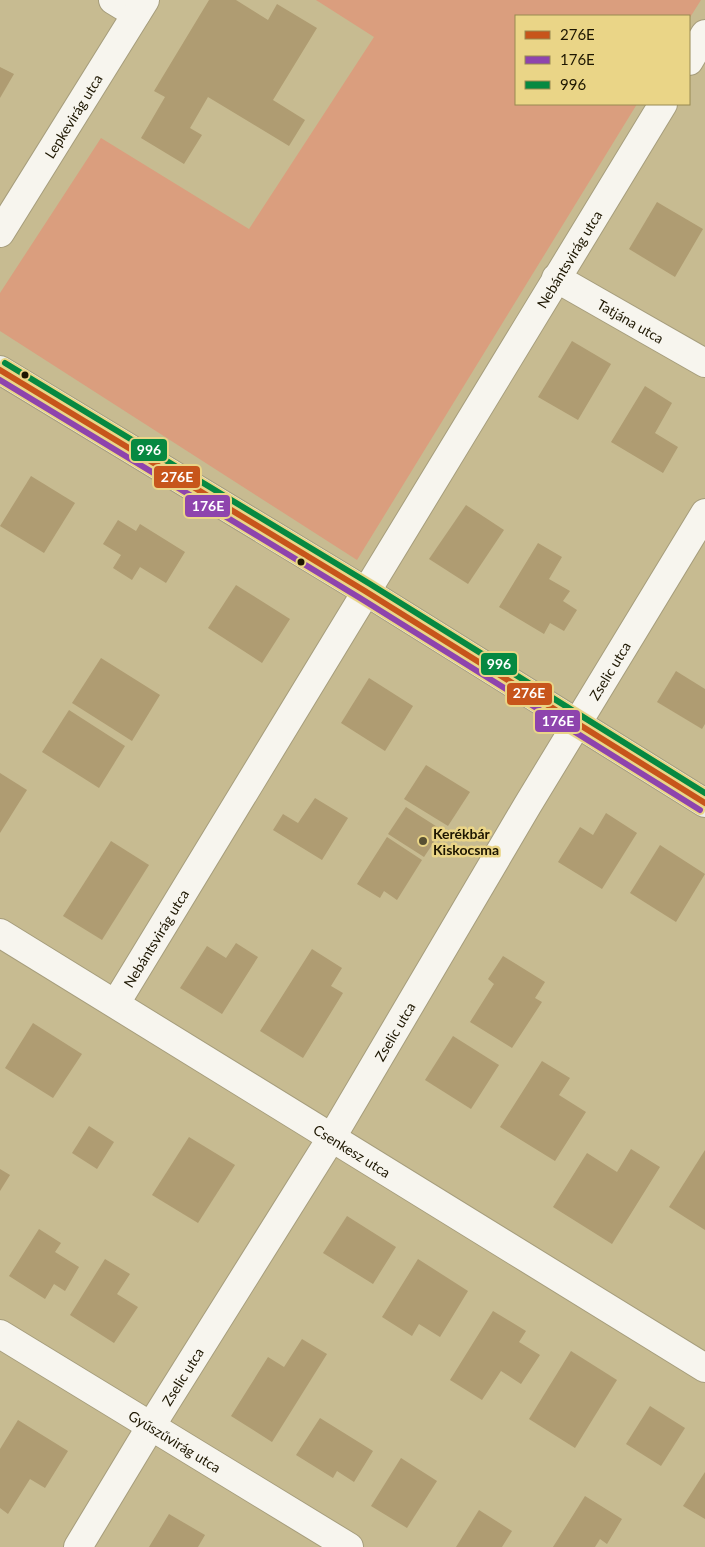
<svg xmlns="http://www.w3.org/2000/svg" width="705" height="1547" font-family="Lato,sans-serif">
	<rect width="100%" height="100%" fill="#c7bb91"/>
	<path fill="#da9e7e" d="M 316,0 L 701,0 L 689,19 L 689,16 L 516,16 L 516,104 L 637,104 L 357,560 L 0,331 L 0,293 L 101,138 L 249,229 L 374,37 Z"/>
	<g fill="#af9c72">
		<path d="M 209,0 L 236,0 L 268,20 L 277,4 L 317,28 L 273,100 L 305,120 L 289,146 L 208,97 L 190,128 L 202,135 L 184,164 L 141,138 L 165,97 L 154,91 Z"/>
		<path d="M 0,67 L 14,74 L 0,98 Z"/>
		<path d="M 657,202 L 703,229 L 675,277 L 629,249 Z"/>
		<path d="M 572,341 L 611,364 L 578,420 L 538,397 Z"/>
		<path d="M 645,386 L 672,403 L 655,433 L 678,447 L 663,473 L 611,442 Z"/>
		<path d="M 31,476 L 75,503 L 44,553 L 0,526 Z"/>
		<path d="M 466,505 L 504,530 L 468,584 L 429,559 Z"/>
		<path d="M 118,520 L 136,531 L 140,524 L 185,552 L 166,583 L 140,567 L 132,580 L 113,568 L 121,555 L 103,544 Z"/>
		<path d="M 538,543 L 562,557 L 549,579 L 570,591 L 563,601 L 577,610 L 564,631 L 550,623 L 544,634 L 499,607 Z"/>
		<path d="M 236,585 L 290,619 L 262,663 L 208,628 Z"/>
		<path d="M 101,658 L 160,695 L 132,741 L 72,703 Z"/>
		<path d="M 676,671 L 705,689 L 705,724 L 702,729 L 657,702 Z"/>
		<path d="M 369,678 L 413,706 L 385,751 L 341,723 Z"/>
		<path d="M 69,710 L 125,746 L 99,788 L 42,752 Z"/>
		<path d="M 426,765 L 470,792 L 448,826 L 404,799 Z"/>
		<path d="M 0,773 L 27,790 L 0,833 Z"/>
		<path d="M 315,798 L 348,818 L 322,860 L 273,830 L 283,814 L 298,823 Z"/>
		<path d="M 406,807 L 442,830 L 424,857 L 388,834 Z"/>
		<path d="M 606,813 L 637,833 L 602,889 L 558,862 L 580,827 L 593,835 Z"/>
		<path d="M 387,837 L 422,860 L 397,900 L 384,891 L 380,898 L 357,884 Z"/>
		<path d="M 111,841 L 149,865 L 102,940 L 63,916 Z"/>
		<path d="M 660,845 L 705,874 L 676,922 L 630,893 Z"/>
		<path d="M 236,943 L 258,957 L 222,1014 L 180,988 L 207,946 L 226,958 Z"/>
		<path d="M 312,949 L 342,968 L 331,986 L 343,993 L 303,1058 L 260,1031 Z"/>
		<path d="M 503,956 L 545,982 L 535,998 L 542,1002 L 512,1048 L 470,1022 L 494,984 L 488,979 Z"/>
		<path d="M 33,1023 L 82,1054 L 53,1098 L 5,1068 Z"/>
		<path d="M 453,1036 L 499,1065 L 471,1109 L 425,1080 Z"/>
		<path d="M 542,1061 L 570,1078 L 559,1095 L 586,1112 L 555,1161 L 500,1127 Z"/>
		<path d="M 89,1126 L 114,1142 L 97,1169 L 72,1153 Z"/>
		<path d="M 189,1137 L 235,1165 L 198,1223 L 152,1195 Z"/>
		<path d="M 631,1149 L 660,1167 L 612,1244 L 553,1207 L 587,1153 L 617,1172 Z"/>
		<path d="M 705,1150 L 705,1230 L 669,1207 Z"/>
		<path d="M 0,1169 L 10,1175 L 0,1191 Z"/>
		<path d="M 347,1216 L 396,1247 L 373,1284 L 323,1253 Z"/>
		<path d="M 39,1229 L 61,1243 L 55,1252 L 79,1267 L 65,1291 L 54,1284 L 45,1299 L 9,1276 Z"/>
		<path d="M 105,1259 L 130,1274 L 117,1294 L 138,1307 L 114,1343 L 70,1315 Z"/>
		<path d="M 418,1259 L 468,1291 L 440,1337 L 419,1324 L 412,1336 L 382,1317 Z"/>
		<path d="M 493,1311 L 526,1331 L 519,1342 L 540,1355 L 521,1384 L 501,1371 L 482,1400 L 450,1380 Z"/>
		<path d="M 302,1339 L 327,1354 L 272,1442 L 231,1416 L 268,1357 L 284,1367 Z"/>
		<path d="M 571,1351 L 617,1380 L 575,1448 L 529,1419 Z"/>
		<path d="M 650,1406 L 685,1428 L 661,1466 L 626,1444 Z"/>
		<path d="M 320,1418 L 373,1451 L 354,1482 L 337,1471 L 333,1478 L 296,1455 Z"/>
		<path d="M 18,1420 L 68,1451 L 45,1488 L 30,1479 L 8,1514 L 0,1508 L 0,1449 Z"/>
		<path d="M 401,1458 L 437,1481 L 407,1528 L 371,1506 Z"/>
		<path d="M 705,1472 L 705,1519 L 683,1506 Z"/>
		<path d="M 585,1496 L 622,1519 L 607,1544 L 600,1539 L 595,1547 L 553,1547 Z"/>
		<path d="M 479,1510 L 512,1531 L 502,1547 L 456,1547 Z"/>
		<path d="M 169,1514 L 205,1535 L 198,1547 L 149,1547 Z"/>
	</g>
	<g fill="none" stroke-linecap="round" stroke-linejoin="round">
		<g stroke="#a69d7c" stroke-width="30">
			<g id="street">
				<path d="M 113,0 L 136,14"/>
				<path d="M 689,61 L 705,34"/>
				<path id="s1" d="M 0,233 L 145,0"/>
				<path id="s2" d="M 556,278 L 705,363"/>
				<path id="s3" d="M 0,933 L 705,1368"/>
				<path id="s4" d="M 116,1003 L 663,104"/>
				<path id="s5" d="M 0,1334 L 349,1547"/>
				<path id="s6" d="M 78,1547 L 151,1426 L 332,1137 L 527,806 L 705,513"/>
			</g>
		</g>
		<g stroke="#a69d7c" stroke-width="30">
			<path id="secondary" d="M 0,370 L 365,591 L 705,803"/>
		</g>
		<use href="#street" stroke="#f7f5ee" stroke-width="28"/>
		<use href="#secondary" stroke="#edeee6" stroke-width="28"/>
		<g stroke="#ead587" stroke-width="10">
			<path id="bus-1" d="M 0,370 L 365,591 L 705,803"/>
		</g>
		<g stroke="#ead587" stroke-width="10">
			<path id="bus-2" d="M 0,380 L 360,598 L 700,810"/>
		</g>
		<g stroke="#ead587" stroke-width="10">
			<path id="bus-3" d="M 5,363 L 370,584 L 705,793"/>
		</g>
		<use href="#bus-1" stroke="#c7551b" stroke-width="6"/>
		<use href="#bus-2" stroke="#8e44ad" stroke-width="6"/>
		<use href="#bus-3" stroke="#068941" stroke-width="6"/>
	</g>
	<g fill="#1d1601" stroke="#ead587" stroke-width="2">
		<circle cx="25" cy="375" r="4.5"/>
		<circle cx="301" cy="562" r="4.5"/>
	</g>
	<circle fill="#585033" stroke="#ead587" stroke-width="2" cx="423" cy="841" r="5"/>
	<g text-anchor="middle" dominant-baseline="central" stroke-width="5" stroke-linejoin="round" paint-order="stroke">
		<g font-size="14" fill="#1d1601" stroke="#ead587">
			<text stroke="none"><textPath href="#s1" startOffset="138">Lepkevirág utca</textPath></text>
			<text stroke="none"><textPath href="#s4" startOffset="871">Nebántsvirág utca</textPath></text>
			<text stroke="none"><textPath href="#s2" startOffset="86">Tatjána utca</textPath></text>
			<text stroke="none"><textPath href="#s6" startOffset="1025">Zselic utca</textPath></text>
			<text stroke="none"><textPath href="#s4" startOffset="76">Nebántsvirág utca</textPath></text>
			<text stroke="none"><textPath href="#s6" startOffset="605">Zselic utca</textPath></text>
			<text stroke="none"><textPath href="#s3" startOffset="414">Csenkesz utca</textPath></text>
			<text stroke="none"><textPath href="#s6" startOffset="200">Zselic utca</textPath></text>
			<text stroke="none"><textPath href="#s5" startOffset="205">Gyűszűvirág utca</textPath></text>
		</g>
		<g font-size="14" font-weight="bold" fill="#1d1601" stroke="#ead587" text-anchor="start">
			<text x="433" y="833">Kerékbár<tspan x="433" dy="16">Kiskocsma</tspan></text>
		</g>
	</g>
	<g stroke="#ead587" stroke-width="2">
		<rect x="130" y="438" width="38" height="24" rx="5" fill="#068941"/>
		<rect x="153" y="465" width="48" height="24" rx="5" fill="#c7551b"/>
		<rect x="184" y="494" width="47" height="24" rx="5" fill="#8e44ad"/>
		<rect x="480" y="652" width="38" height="24" rx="5" fill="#068941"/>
		<rect x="506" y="682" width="47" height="24" rx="5" fill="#c7551b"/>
		<rect x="534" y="709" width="47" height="24" rx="5" fill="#8e44ad"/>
	</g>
	<g font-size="14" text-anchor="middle" font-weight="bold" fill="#fff">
		<text x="149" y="455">996</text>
		<text x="177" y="482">276E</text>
		<text x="208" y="511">176E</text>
		<text x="499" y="669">996</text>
		<text x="529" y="698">276E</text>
		<text x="558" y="726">176E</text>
	</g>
	<rect x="515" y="15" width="175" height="90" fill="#ead587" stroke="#988951"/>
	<rect x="525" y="31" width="25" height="8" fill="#c7551b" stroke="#988951"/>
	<text x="560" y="40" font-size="15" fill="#1d1601">276E</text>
	<rect x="525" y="56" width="25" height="8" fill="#8e44ad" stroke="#988951"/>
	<text x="560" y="65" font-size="15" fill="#1d1601">176E</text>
	<rect x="525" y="81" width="25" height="8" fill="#068941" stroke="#988951"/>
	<text x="560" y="90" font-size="15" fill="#1d1601">996</text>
</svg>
